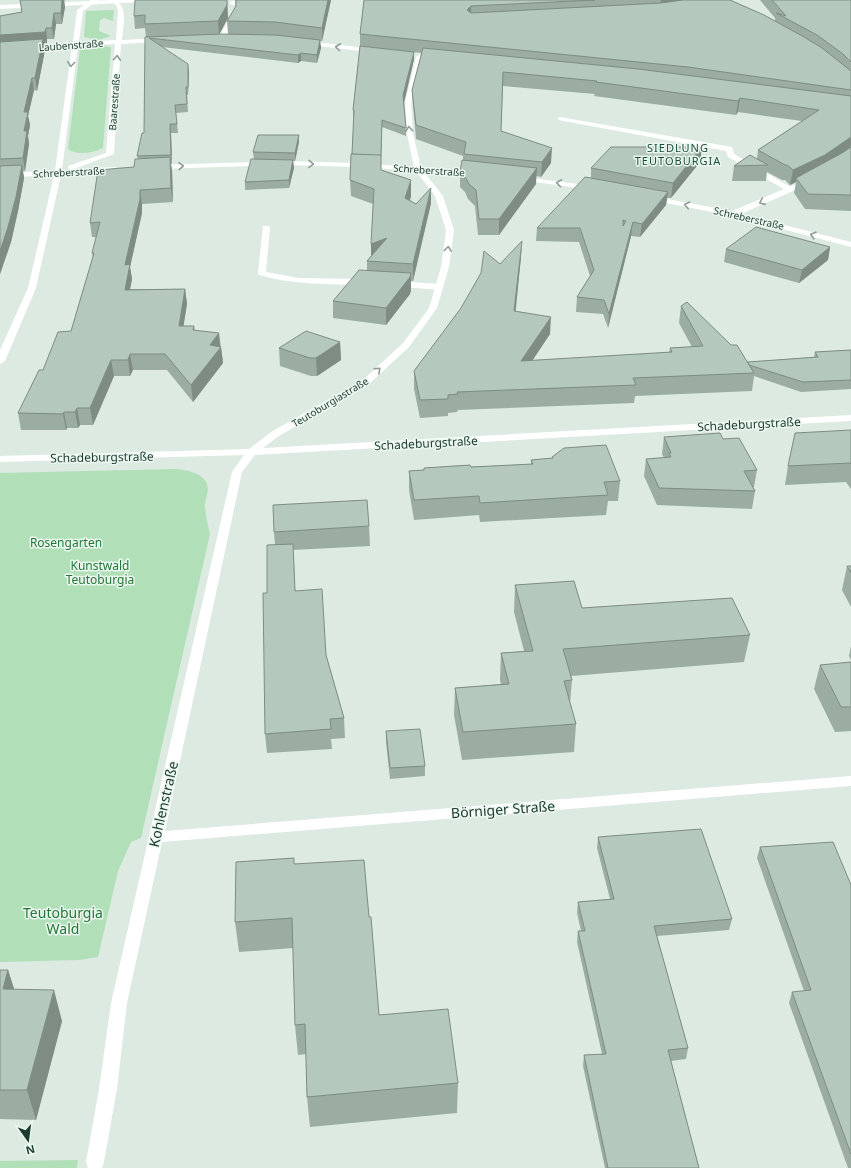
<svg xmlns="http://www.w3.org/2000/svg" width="851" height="1168" font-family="'Noto Sans',sans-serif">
	<rect width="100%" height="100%" fill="#dceae2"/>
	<g fill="#b1dfb8">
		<path d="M 114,10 L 113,21 L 104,18 L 100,20 L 99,31 L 111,36 L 98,40 L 84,37 L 86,11 Z"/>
		<path d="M 98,45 L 111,47 L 103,148 C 92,153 78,156 68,149 L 80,49 L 88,46 Z"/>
		<path d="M 176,469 C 187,470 208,474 208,489 C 208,494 205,499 205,504 C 205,514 208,525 210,534 L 141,838 L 131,842 L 118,871 L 98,957 L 79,960 L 0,962 L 0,473 Z"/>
		<path d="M 78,1160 L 77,1168 L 0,1168 L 0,1161 Z"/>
	</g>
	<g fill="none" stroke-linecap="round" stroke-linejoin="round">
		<g fill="#fff" fill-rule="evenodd">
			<path d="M 560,117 L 732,147 L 734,154 L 794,189 L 790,191 L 787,191 L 728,157 L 726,151 L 558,120 L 558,118 Z"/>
			<path d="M 263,226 L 269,226 L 270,228 L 266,272 L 299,278 L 364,279 L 368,282 L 364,285 C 328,284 293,285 259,275 L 258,273 Z"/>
			<path d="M 395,281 L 440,284 L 444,287 L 440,290 L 392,286 L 391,284 Z"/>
		</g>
		<g fill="#fff" fill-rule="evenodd">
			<path d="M 91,0 L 99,0 L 83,11 L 79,42 L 116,40 L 118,10 L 116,5 L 107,0 C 131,0 123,24 122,40 L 160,38 L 163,40 L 160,42 L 121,44 L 114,154 L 74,169 L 115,167 L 119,169 L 115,171 L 61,175 L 36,288 L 5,361 L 0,364 L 0,350 L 28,288 L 54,175 L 0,178 L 0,174 L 55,170 L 72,46 L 0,52 L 0,48 L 73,42 L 77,10 ZM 115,44 L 106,153 L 68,166 L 69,170 L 62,170 L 78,46 Z"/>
			<path d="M 255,0 L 286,0 L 283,2 L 232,5 L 229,3 L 232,1 Z"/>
			<path d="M 232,12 L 237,13 L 234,22 L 224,39 L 220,39 L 219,38 Z"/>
			<path d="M 305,41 L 376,49 L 379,51 L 376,53 L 303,44 L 302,43 Z"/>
			<path d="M 419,55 L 422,57 L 411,103 L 413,134 L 421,167 L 476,171 L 480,173 L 476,175 L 424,172 L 443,196 L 454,230 L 449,267 L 437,308 L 409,347 L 369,384 L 279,436 L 263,448 L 851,415 L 851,421 L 255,455 L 242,472 L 165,831 L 851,776 L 851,786 L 162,842 L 127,1003 L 117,1089 L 104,1162 L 102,1168 L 88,1168 L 86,1162 L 99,1089 L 111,1003 L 232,472 L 244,455 L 0,462 L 0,456 L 249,449 L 271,432 L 363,380 L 403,343 L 429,308 L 441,267 L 446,230 L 435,196 L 416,171 L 357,167 L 287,165 L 155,169 L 151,167 L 155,165 L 287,161 L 357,163 L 414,167 L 407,134 L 405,103 L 416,57 Z"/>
			<path d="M 517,176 L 593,186 L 597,188 L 593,190 L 520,180 L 517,180 Z"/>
			<path d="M 808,179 L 812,181 L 811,183 L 741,214 L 851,242 L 851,247 L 732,216 L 651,200 L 647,198 L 651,196 L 732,211 Z"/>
		</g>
		<path fill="#fff" fill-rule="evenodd" d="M 110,0 L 147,0 L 144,2 L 0,9 L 0,5 Z"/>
	</g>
	<g fill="#9baca3">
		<path d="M 20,0 L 66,0 L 64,1 L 65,7 L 62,24 L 56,24 L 54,39 L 47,39 L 47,43 L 44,43 L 45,50 L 37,91 L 34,90 L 28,116 L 30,125 L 28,136 L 29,144 L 25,171 L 23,171 L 24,178 L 18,211 L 11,242 L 0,274 L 0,16 L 22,12 Z"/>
		<path d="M 227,0 L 228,18 L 219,34 L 228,34 L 227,21 L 236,7 L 235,0 L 331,0 L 322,41 L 320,41 L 321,48 L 317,63 L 301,61 L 298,63 L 162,47 L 189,72 L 188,95 L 187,95 L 188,112 L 176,113 L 178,133 L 171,133 L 172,164 L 171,164 L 172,171 L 173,202 L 142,204 L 142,213 L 130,267 L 132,279 L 130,289 L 185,289 L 187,304 L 183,326 L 194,326 L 195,331 L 219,333 L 223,363 L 193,402 L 167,370 L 133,370 L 130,376 L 114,376 L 93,425 L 80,425 L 78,428 L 67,428 L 66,430 L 21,430 L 18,413 L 43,370 L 71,331 L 93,257 L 92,253 L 96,237 L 92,237 L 90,223 L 134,167 L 138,159 L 137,156 L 144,133 L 146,37 L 145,28 L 135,29 L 134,16 Z"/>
		<path d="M 364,0 L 730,0 L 775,21 L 775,18 L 760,0 L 851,0 L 851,211 L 805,209 L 794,193 L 796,182 L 790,185 L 785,180 L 782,180 L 767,172 L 766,181 L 732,181 L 734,166 L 757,159 L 758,150 L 802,121 L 738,112 L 736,115 L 594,96 L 595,94 L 503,86 L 501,131 L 551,163 L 541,177 L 536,176 L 536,184 L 499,235 L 478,235 L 475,206 L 468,199 L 465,192 L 460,187 L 460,172 L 463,160 L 463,156 L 416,139 L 413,103 L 412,90 L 422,53 L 366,47 L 414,59 L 404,101 L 406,136 L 382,127 L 381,170 L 411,180 L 411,196 L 410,200 L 416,204 L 431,203 L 413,281 L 411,281 L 411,290 L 410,294 L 386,325 L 333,318 L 333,301 L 367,270 L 367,261 L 371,256 L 373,204 L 351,196 L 350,180 L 354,117 L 353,117 L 353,110 L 360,46 L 360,34 Z"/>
		<path d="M 299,142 L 295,161 L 293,161 L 294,168 L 289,188 L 245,190 L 245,182 L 254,159 L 253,152 Z"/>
		<path d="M 702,147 L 700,162 L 671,198 L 667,198 L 666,205 L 640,237 L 631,236 L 608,328 L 603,314 L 576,312 L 577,297 L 590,276 L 579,242 L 536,241 L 537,228 L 591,178 L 591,168 Z"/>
		<path d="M 830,247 L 828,260 L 799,283 L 724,262 L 726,249 Z"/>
		<path d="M 521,257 L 515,311 L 550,334 L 532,361 L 669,353 L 670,348 L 692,347 L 679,323 L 681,306 L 748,362 L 814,357 L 815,352 L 851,350 L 851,389 L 801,392 L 754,376 L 752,391 L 635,396 L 634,403 L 458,410 L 457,412 L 448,413 L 448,416 L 420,418 L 414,389 L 414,371 L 500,264 Z"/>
		<path d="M 340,342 L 341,360 L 317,376 L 311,376 L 280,366 L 279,348 Z"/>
		<path d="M 851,430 L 851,489 L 846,482 L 785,485 L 788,466 Z"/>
		<path d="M 664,437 L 723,439 L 757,470 L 754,487 L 753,487 L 755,491 L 752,509 L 657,505 L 644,476 L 646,459 L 664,458 L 662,454 Z"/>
		<path d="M 552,457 L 620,481 L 618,501 L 608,501 L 606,515 L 480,522 L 479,515 L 414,520 L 409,490 L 409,471 L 424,470 L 424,468 L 471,467 L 531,464 L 531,460 L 552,458 Z"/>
		<path d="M 369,526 L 370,546 L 293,550 L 295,591 L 326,655 L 344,718 L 345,738 L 331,739 L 332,749 L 267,753 L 265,734 L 267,593 L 275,545 L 274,532 Z"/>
		<path d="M 847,566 L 851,566 L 851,607 L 842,590 Z"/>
		<path d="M 515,585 L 582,608 L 750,635 L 744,662 L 571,676 L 572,680 L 570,703 L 576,724 L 574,752 L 462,760 L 454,715 L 455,688 L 501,684 L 500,680 L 501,653 L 524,651 L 514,612 Z"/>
		<path d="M 851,646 L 851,660 L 849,656 Z"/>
		<path d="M 851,662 L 851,731 L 835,732 L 814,689 L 820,665 Z"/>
		<path d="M 386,731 L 425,766 L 425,776 L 390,779 L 386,742 Z"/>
		<path d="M 598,837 L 732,919 L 729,930 L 657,936 L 688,1048 L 686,1059 L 671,1061 L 699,1168 L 605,1168 L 583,1066 L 584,1055 L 602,1054 L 577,942 L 578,931 L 581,931 L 577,913 L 578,902 L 610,899 L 597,848 Z"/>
		<path d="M 760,847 L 851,885 L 851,1168 L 848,1168 L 789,1003 L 792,992 L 804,991 L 757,858 Z"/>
		<path d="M 294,858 L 294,864 L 369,917 L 379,1015 L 458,1083 L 457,1113 L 310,1127 L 307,1097 L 306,1054 L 298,1055 L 295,1025 L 293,948 L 239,952 L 235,922 Z"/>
		<path d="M 0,970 L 8,970 L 14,990 L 62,1021 L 36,1120 L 0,1119 Z"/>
	</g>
	<g fill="#7e8c84">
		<path d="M 62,0 L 64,0 L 65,7 L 62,24 L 61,13 Z"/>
		<path d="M 227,0 L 228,18 L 219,35 L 218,21 Z"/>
		<path d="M 328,0 L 331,0 L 322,41 L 322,28 Z"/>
		<path d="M 661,0 L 702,0 L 660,9 Z"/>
		<path d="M 471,6 L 471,18 L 467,10 Z"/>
		<path d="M 54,13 L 56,24 L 54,39 L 52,28 Z"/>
		<path d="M 46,28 L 47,39 L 47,43 L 44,43 L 45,50 L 37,91 L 35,78 L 0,46 L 0,35 Z"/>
		<path d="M 320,40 L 321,48 L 317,63 L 317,55 Z"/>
		<path d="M 414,52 L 414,59 L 404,103 L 403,95 Z"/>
		<path d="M 301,53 L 301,61 L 298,63 L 298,55 Z"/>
		<path d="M 188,64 L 189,72 L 188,95 Z"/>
		<path d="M 32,78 L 34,90 L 28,116 L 30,125 L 28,136 L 29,144 L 25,171 L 23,158 L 24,112 Z"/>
		<path d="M 740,98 L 738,112 L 736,115 L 738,101 Z"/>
		<path d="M 170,124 L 171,133 L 172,164 L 171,155 Z"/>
		<path d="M 299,135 L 299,142 L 295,161 L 295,153 Z"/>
		<path d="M 851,137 L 851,145 L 850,150 L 796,178 L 796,182 L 790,185 L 793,170 Z"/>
		<path d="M 702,147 L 700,162 L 671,198 L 673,183 Z"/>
		<path d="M 552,148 L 551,163 L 541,177 L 542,162 Z"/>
		<path d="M 170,157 L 172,171 L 173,202 L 171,188 Z"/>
		<path d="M 293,160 L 294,168 L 289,188 L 289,180 Z"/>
		<path d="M 22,165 L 24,178 L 18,211 L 11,242 L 0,274 L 0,251 Z"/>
		<path d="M 537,168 L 536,184 L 499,235 L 499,219 Z"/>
		<path d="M 411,180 L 411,196 L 406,214 L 405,198 Z"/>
		<path d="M 431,188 L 431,203 L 413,281 L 413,264 Z"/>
		<path d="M 140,190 L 142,204 L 142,213 L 130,267 L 132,279 L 127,305 L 125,290 L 125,265 Z"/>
		<path d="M 668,192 L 666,205 L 640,237 L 642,224 Z"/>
		<path d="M 633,222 L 631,236 L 608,328 L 609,314 Z"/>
		<path d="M 387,238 L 371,260 L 371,244 Z"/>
		<path d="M 522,241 L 521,257 L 514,328 L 514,311 Z"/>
		<path d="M 830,247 L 828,260 L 799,283 L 802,270 Z"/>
		<path d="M 411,273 L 411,290 L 410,294 L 386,325 L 386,308 Z"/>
		<path d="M 185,289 L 187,304 L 181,342 L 179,326 Z"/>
		<path d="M 551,317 L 550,334 L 520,379 L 521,361 Z"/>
		<path d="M 219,333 L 220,348 L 221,347 L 223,363 L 193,402 L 191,385 L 210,345 Z"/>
		<path d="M 340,342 L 341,360 L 317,376 L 316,358 Z"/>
		<path d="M 130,354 L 133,370 L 130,376 L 128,360 Z"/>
		<path d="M 111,360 L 114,376 L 93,425 L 90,408 Z"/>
		<path d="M 77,408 L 80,425 L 78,428 L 75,412 Z"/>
		<path d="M 64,412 L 67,428 L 66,430 L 63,414 Z"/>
		<path d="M 293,544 L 294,562 L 296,610 L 295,591 Z"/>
		<path d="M 8,970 L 18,1001 L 3,989 Z"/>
		<path d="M 54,990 L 62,1021 L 36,1120 L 27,1090 Z"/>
	</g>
	<g fill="#b4c8bd" stroke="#7e8c84" fill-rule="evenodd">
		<path d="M 20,0 L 62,0 L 61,13 L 54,13 L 52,28 L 46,28 L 45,32 L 0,35 L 0,16 L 22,12 Z"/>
		<path d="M 135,0 L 227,0 L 227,5 L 218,21 L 145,24 L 145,15 L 134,16 Z"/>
		<path d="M 236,0 L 328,0 L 322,28 L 275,22 L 227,21 L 236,6 Z"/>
		<path d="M 364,0 L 595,0 L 471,6 L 467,10 L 471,13 L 661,3 L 683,0 L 730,0 L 764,15 L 804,37 L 822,48 L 851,71 L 851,90 L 688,67 L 360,34 Z"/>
		<path d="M 772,0 L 851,0 L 851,62 L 843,54 L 817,35 L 776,13 L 786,16 Z"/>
		<path d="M 221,34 L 275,35 L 320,40 L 317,55 L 301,53 L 298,55 L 149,38 L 188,64 L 188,87 L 186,87 L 187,104 L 175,105 L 177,124 L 170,124 L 171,155 L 137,156 L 142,133 L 144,133 L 145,37 Z"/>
		<path d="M 43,39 L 35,78 L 32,78 L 24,112 L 28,112 L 24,131 L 27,131 L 23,158 L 0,159 L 0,42 Z"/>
		<path d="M 360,46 L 414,52 L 403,95 L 406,128 L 382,120 L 381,156 L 352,154 L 354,110 L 353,110 Z"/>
		<path d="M 423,48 L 638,69 L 851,96 L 851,137 L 825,155 L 793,170 L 787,165 L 785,165 L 758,150 L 819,110 L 740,98 L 738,101 L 596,82 L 597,81 L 503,72 L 501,131 L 552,148 L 542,162 L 464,154 L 466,142 L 416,125 L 412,90 Z"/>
		<path d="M 258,135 L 299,135 L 295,153 L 253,152 Z"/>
		<path d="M 611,147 L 702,147 L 673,183 L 591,168 Z"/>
		<path d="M 851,147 L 851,195 L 808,194 L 796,178 L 842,153 Z"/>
		<path d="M 351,154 L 381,155 L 381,170 L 411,180 L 405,198 L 416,204 L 431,188 L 413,264 L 367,261 L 387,238 L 371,244 L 374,189 L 350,180 Z"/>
		<path d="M 750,155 L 768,165 L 734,166 Z"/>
		<path d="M 170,157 L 171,188 L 140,190 L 140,199 L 125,265 L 130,264 L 125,290 L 185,289 L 179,326 L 194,326 L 193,330 L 219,333 L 210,345 L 221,347 L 191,385 L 165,354 L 130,354 L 128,360 L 111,360 L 90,408 L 77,408 L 75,412 L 64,412 L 63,414 L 18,413 L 39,370 L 43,370 L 58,332 L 71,331 L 94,253 L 92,253 L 100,222 L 90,223 L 98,170 L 134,167 L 135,159 Z"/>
		<path d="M 251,159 L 293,160 L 289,180 L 245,182 Z"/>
		<path d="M 462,160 L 537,168 L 499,219 L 479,219 L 476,190 L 469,184 L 465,177 L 460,172 Z"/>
		<path d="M 22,165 L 16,197 L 8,227 L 0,251 L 0,166 Z"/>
		<path d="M 585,177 L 668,192 L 642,224 L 633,222 L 609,314 L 604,300 L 577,297 L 594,270 L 580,228 L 537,228 ZM 623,220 L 626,221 L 623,226 Z"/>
		<path d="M 756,227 L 830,247 L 802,270 L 726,249 Z"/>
		<path d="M 522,241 L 514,311 L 551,317 L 521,361 L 672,352 L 670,348 L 703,346 L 681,306 L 687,302 L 731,345 L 737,345 L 754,373 L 633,378 L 636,385 L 457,392 L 458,394 L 448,395 L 448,399 L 420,400 L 414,371 L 461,308 L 481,273 L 484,251 L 500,264 Z"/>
		<path d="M 359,270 L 411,273 L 410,277 L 386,308 L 333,301 Z"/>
		<path d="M 306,331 L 340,342 L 316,358 L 310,358 L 279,348 Z"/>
		<path d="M 851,350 L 851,380 L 803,382 L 749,365 L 748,362 L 818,357 L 815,352 Z"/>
		<path d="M 851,430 L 851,464 L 850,463 L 788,466 L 795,433 Z"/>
		<path d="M 720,433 L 723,439 L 739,438 L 757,470 L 744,471 L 755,491 L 659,488 L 646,459 L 671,457 L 669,453 L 671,453 L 664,437 Z"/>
		<path d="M 606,445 L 620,481 L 604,482 L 608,495 L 480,503 L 479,496 L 414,500 L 409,471 L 424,470 L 424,468 L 470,465 L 471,467 L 533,464 L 531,460 L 553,458 L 552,457 L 564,448 Z"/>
		<path d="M 367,500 L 369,526 L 274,532 L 273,505 Z"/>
		<path d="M 293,544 L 295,591 L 322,589 L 326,655 L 344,718 L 330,719 L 331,729 L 265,734 L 263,593 L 267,593 L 267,545 Z"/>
		<path d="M 847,566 L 851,566 L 851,573 Z"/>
		<path d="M 574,581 L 582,608 L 732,598 L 750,635 L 563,649 L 572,680 L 564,681 L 576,724 L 463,732 L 455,688 L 509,684 L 501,653 L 533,651 L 515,585 Z"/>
		<path d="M 851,662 L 851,707 L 841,707 L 820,665 Z"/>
		<path d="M 420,729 L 425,766 L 390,768 L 386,731 Z"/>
		<path d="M 701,829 L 732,919 L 654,926 L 688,1048 L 668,1050 L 699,1168 L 608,1168 L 584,1055 L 606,1054 L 578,931 L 585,931 L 578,902 L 614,899 L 598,837 Z"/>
		<path d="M 833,842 L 851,885 L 851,1154 L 792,992 L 811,990 L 760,847 Z"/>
		<path d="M 294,858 L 294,864 L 364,860 L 369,917 L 371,917 L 379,1015 L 448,1009 L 458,1083 L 307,1097 L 305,1024 L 295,1025 L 292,918 L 235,922 L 236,862 Z"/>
		<path d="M 0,970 L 8,970 L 3,989 L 54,990 L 27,1090 L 0,1090 Z"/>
	</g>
	<defs><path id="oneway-chevron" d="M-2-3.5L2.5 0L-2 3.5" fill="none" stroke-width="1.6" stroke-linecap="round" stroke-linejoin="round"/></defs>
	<g stroke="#8e9d97">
		<use href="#oneway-chevron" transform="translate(338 47) rotate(-173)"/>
		<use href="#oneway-chevron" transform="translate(117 58) rotate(-86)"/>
		<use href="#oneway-chevron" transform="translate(71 64) rotate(97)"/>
		<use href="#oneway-chevron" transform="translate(409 129) rotate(-95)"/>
		<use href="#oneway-chevron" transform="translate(311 164) rotate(2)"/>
		<use href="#oneway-chevron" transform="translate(181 166) rotate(-3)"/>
		<use href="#oneway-chevron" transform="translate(559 183) rotate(-172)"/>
		<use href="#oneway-chevron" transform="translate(762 202) rotate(156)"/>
		<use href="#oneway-chevron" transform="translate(687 205) rotate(-168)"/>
		<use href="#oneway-chevron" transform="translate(813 235) rotate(-164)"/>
		<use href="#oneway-chevron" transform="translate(448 249) rotate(-83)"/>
		<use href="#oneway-chevron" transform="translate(378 370) rotate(-43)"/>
	</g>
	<g text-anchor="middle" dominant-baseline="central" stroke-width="3" stroke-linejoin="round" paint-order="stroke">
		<g font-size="10" fill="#1c3b2f" stroke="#ecf7f0">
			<text transform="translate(71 45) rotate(-4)">Laubenstraße</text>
			<text transform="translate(114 102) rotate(-86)">Baarestraße</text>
			<text transform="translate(429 170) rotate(4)">Schreberstraße</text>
			<text transform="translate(69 172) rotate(-3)">Schreberstraße</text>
			<text transform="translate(749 218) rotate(13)">Schreberstraße</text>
			<text transform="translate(330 402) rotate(-31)">Teutoburgiastraße</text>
		</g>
		<g font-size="11" letter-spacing="1" fill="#174e3a" stroke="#ecf7f0">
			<text x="678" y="147">SIEDLUNG<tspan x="678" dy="13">TEUTOBURGIA</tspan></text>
		</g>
		<g font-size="12" fill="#1c3b2f" stroke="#ecf7f0">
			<text transform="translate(749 424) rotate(-3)">Schadeburgstraße</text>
			<text transform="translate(426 443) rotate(-3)">Schadeburgstraße</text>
			<text transform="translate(102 457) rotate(-1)">Schadeburgstraße</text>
		</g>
		<g font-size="12" fill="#227638" stroke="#ecf7f0">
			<text x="66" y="542">Rosengarten</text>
			<text x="100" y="565">Kunstwald<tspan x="100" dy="14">Teutoburgia</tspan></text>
		</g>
		<g font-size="14" fill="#1c3b2f" stroke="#ecf7f0">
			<text transform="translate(163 804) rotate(-77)">Kohlenstraße</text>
			<text transform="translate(503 809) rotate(-4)">Börniger Straße</text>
		</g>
		<g font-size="14" fill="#227638" stroke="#ecf7f0">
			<text x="63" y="912">Teutoburgia<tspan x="63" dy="16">Wald</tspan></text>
		</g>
	</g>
	<g transform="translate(28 1140) rotate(166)" stroke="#ecf7f0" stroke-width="3" paint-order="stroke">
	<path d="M0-3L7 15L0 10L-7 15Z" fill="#1c3b2f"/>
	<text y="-6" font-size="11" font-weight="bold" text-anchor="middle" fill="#1c3b2f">N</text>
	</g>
</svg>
